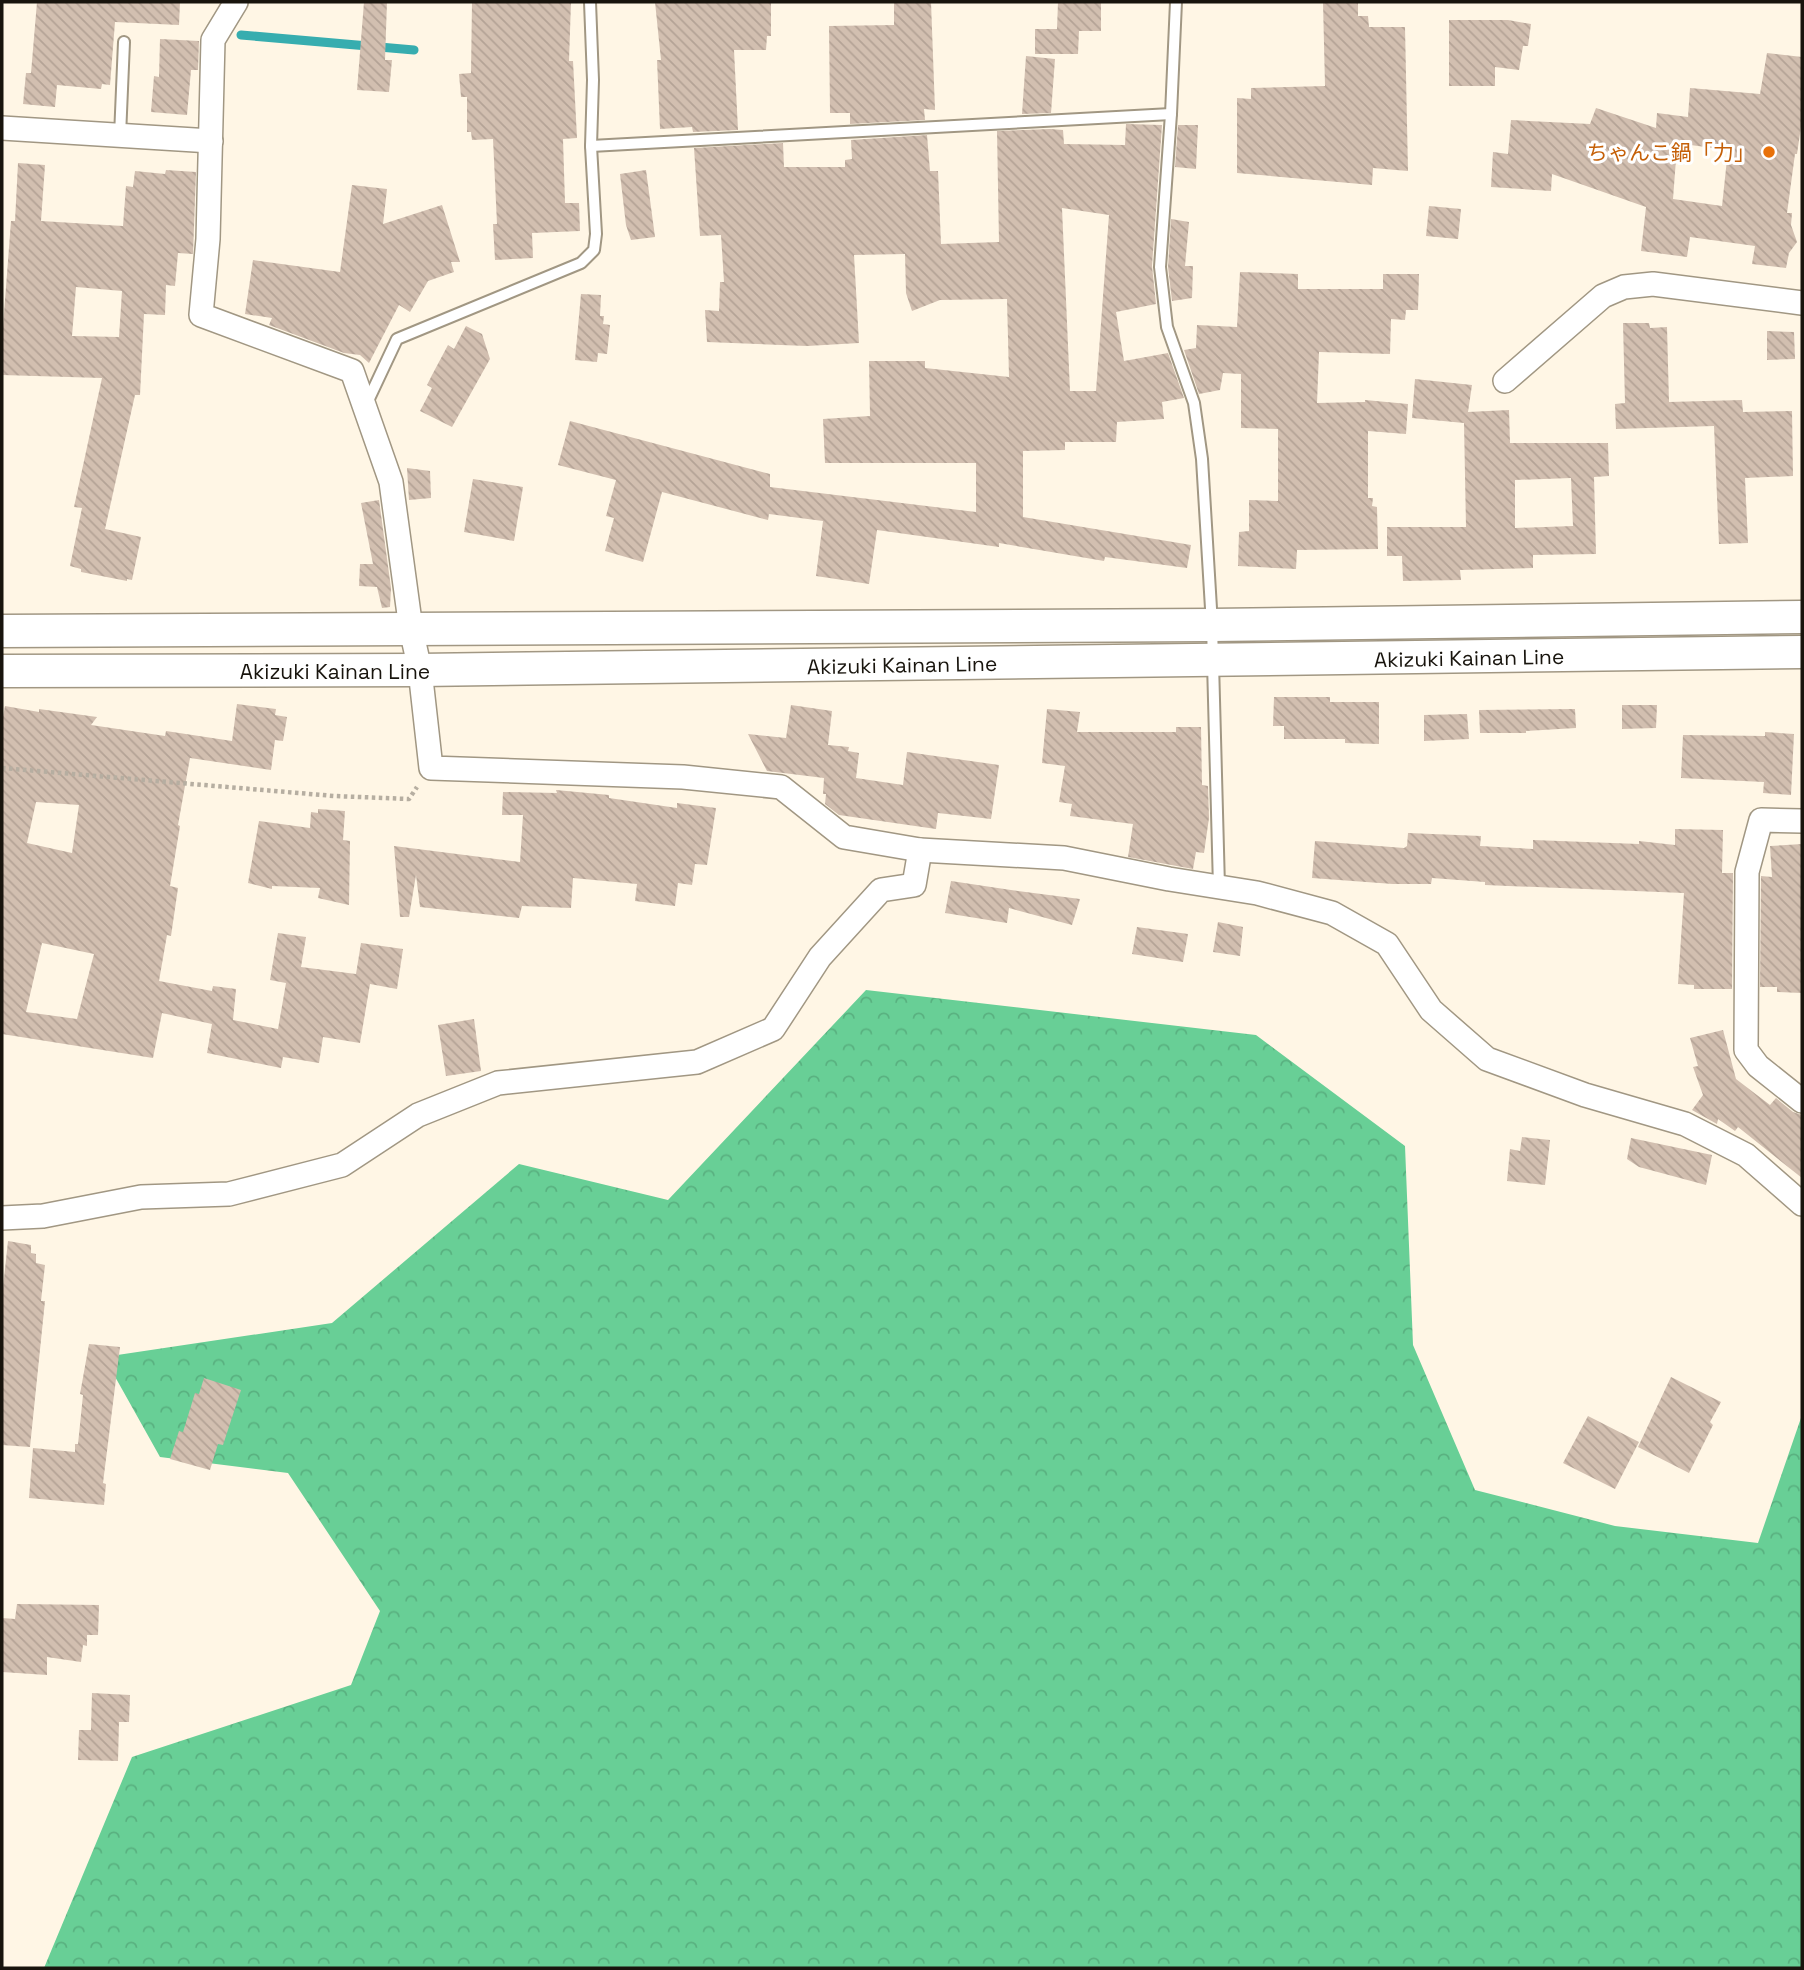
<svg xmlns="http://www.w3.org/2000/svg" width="1804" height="1970" font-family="'Space Grotesk','Noto Sans JP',sans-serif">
	<defs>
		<pattern id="forest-crowns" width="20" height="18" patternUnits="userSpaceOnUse" patternTransform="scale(1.75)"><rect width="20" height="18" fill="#68cf96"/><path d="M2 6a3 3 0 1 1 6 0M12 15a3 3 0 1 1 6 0" fill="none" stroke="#59b180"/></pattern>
		<pattern id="building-back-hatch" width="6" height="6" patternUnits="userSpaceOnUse" patternTransform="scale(1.75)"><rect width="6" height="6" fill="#d2bfb0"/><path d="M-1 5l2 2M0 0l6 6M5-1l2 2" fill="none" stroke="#b4a396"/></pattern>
	</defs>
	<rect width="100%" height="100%" fill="#fff6e5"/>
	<path fill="url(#forest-crowns)" d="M 866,990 L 1256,1035 L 1405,1146 L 1413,1345 L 1475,1490 L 1615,1526 L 1758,1543 L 1802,1415 L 1802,1968 L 44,1968 L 132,1757 L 351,1685 L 380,1611 L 288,1473 L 160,1457 L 104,1357 L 332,1323 L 519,1164 L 668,1200 Z"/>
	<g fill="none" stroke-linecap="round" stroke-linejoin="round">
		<path stroke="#37adaf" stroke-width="9" d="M 241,35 L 414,50"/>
	</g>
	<g fill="url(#building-back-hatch)" fill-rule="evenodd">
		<path d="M 37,2 L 180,2 L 179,25 L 115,22 L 110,85 L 102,84 L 101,89 L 57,85 L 55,107 L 23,104 L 26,73 L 31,73 Z"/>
		<path d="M 364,2 L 387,2 L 385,60 L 392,60 L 389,92 L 357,90 Z"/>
		<path d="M 472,2 L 571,2 L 569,61 L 573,61 L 577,138 L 563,139 L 565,203 L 579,203 L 580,231 L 532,233 L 533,258 L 495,260 L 493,224 L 497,224 L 493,139 L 472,140 L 471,132 L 467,132 L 467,97 L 461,97 L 459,74 L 471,73 Z"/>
		<path d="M 655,2 L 771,2 L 771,36 L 767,36 L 766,50 L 734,50 L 738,130 L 693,132 L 692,127 L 660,129 L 657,60 L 661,60 Z"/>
		<path d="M 894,2 L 931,2 L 935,110 L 924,109 L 925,120 L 850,124 L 850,113 L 830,113 L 829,26 L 894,25 Z"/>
		<path d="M 1058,2 L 1101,2 L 1101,31 L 1079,31 L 1078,54 L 1035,54 L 1035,29 L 1057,29 Z"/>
		<path d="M 1323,2 L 1358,2 L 1358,16 L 1368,16 L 1369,27 L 1405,27 L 1408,171 L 1373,168 L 1372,185 L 1237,173 L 1237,98 L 1251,99 L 1251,88 L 1325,86 Z"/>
		<path d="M 1449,20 L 1508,20 L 1531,24 L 1528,46 L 1523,46 L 1519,70 L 1495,67 L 1495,86 L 1449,86 Z"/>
		<path d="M 160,39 L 199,41 L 198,70 L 191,70 L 187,115 L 151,112 L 154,76 L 159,77 Z"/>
		<path d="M 1767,53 L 1802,57 L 1802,120 L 1797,154 L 1795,154 L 1787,213 L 1792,213 L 1791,225 L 1797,242 L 1789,253 L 1786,268 L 1752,264 L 1755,246 L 1690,237 L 1687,257 L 1641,251 L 1646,207 L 1552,174 L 1551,191 L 1491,187 L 1493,152 L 1508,154 L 1511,120 L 1590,124 L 1596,108 L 1656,128 L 1657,113 L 1688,117 L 1690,88 L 1760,94 ZM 1683,144 L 1728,150 L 1722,206 L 1673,199 L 1677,146 L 1683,146 Z"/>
		<path d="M 1026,56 L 1055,59 L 1051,113 L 1022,114 Z"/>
		<path d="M 1126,124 L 1162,125 L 1152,266 L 1156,304 L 1116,312 L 1124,361 L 1168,353 L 1184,398 L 1162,402 L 1164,419 L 1117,422 L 1116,442 L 1065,442 L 1065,450 L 1023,451 L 1023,517 L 1191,545 L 1187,568 L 1105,557 L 1104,561 L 999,543 L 999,547 L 877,530 L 869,584 L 816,576 L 823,521 L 769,514 L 768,520 L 662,492 L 643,562 L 605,551 L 614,518 L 606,516 L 616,480 L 558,465 L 570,421 L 770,474 L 770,487 L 976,512 L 976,463 L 825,463 L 823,419 L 870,416 L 869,361 L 925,361 L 925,368 L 1009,377 L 1007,299 L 940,300 L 912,311 L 906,293 L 905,254 L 854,255 L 859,343 L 807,346 L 707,342 L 705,310 L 719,311 L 720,282 L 724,282 L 721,235 L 700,236 L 694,148 L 783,143 L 784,167 L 845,167 L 845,160 L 852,159 L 851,140 L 927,135 L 930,171 L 938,171 L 941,244 L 999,242 L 997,131 L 1050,129 L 1063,130 L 1064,144 L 1125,145 ZM 1062,208 L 1109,215 L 1096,391 L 1070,391 Z"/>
		<path d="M 1178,125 L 1198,125 L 1196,169 L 1175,167 Z"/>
		<path d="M 18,163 L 45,165 L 41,221 L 123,226 L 126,186 L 133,187 L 135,171 L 165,174 L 166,170 L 196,172 L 193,254 L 178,253 L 175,286 L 166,285 L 165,315 L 144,314 L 140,395 L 135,395 L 105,529 L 141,537 L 132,580 L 127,579 L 127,581 L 81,572 L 81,569 L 70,566 L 82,508 L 74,507 L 102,378 L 2,375 L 2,340 L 11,221 L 15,221 ZM 76,287 L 122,291 L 119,337 L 72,336 Z"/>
		<path d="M 646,170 L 655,237 L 631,240 L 626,225 L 620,174 Z"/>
		<path d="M 352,185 L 387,189 L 383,224 L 442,205 L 460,262 L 451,262 L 454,272 L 428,281 L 410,312 L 399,305 L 369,363 L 360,355 L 344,353 L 269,325 L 272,318 L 245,314 L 253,260 L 340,272 Z"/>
		<path d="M 1429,206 L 1461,209 L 1458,239 L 1426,236 Z"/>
		<path d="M 1171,219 L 1189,222 L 1185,266 L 1193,266 L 1192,298 L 1172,301 L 1168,267 Z"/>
		<path d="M 1240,272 L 1298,274 L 1298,289 L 1383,289 L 1383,274 L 1419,274 L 1418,310 L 1406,310 L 1405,320 L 1391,319 L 1390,354 L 1319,352 L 1317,403 L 1365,402 L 1365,400 L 1408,404 L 1406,434 L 1368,431 L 1368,498 L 1373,498 L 1372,506 L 1377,507 L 1378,549 L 1297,550 L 1296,569 L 1238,566 L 1239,532 L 1249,531 L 1249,500 L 1278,501 L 1278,429 L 1241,428 L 1241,374 L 1223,373 L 1220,390 L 1199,394 L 1184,350 L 1196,348 L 1197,325 L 1237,327 Z"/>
		<path d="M 581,294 L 601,295 L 600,316 L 604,316 L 603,324 L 610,325 L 607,354 L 598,353 L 597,362 L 575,360 Z"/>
		<path d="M 1623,323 L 1649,323 L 1650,328 L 1667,327 L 1669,402 L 1742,400 L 1743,412 L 1792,411 L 1793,476 L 1745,478 L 1748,543 L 1719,544 L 1714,426 L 1616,429 L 1615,404 L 1625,403 Z"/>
		<path d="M 466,326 L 482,334 L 490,359 L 452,427 L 420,411 L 432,388 L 427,385 L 432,375 L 448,345 L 454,349 Z"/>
		<path d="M 1767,331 L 1794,332 L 1795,359 L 1767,360 Z"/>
		<path d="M 1415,379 L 1472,385 L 1468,412 L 1509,410 L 1510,443 L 1608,443 L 1609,476 L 1594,477 L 1596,554 L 1533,555 L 1533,568 L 1460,570 L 1461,580 L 1403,581 L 1402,556 L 1387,556 L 1387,527 L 1466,527 L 1464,423 L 1412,418 ZM 1571,478 L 1573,526 L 1515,528 L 1515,480 Z"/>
		<path d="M 407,468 L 430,471 L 431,498 L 409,500 Z"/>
		<path d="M 473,479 L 523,487 L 514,541 L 464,532 Z"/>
		<path d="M 379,500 L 391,588 L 390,607 L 382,608 L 377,587 L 359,586 L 360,564 L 373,564 L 361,503 Z"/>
		<path d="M 1274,697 L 1330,697 L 1330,702 L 1379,702 L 1379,744 L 1345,743 L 1345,739 L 1284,739 L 1284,726 L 1273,726 Z"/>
		<path d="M 237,704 L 276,709 L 275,715 L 287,717 L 283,741 L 275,740 L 271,770 L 190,758 L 178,825 L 180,826 L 170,886 L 178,888 L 171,936 L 167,935 L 159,981 L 212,991 L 213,986 L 236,989 L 233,1020 L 278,1029 L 286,983 L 270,980 L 278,933 L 306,937 L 301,967 L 356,974 L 361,943 L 403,949 L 397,989 L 370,984 L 360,1043 L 323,1037 L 319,1063 L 283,1057 L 281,1068 L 207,1053 L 212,1024 L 162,1013 L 153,1058 L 2,1034 L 2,722 L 5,706 L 39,712 L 39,709 L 97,717 L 91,725 L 165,736 L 166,731 L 232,741 ZM 36,802 L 79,805 L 72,853 L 27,843 ZM 42,943 L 94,954 L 77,1019 L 26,1012 Z"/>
		<path d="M 791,705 L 832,711 L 828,745 L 849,747 L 848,751 L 859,753 L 856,778 L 903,785 L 907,752 L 999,765 L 991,819 L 938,813 L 936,829 L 839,815 L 825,804 L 826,794 L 823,794 L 824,778 L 767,771 L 748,734 L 786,738 Z"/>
		<path d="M 1622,705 L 1657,705 L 1656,728 L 1622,729 Z"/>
		<path d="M 1047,709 L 1080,712 L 1077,732 L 1176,732 L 1176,727 L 1201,727 L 1202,785 L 1208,786 L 1209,818 L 1204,853 L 1196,852 L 1193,869 L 1128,857 L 1133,824 L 1070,816 L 1072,804 L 1059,802 L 1065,766 L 1042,763 Z"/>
		<path d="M 1575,709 L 1576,728 L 1526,731 L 1526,733 L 1480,733 L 1479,710 Z"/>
		<path d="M 1467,714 L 1469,739 L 1424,741 L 1424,715 Z"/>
		<path d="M 1765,732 L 1794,734 L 1791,795 L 1763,793 L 1764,782 L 1681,778 L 1683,735 L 1765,736 Z"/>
		<path d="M 556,790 L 609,795 L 609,798 L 677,808 L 677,803 L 716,808 L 707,865 L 695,864 L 692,885 L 678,883 L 675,906 L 635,901 L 637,884 L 573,878 L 571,908 L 522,906 L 519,918 L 420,907 L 416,875 L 409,917 L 400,917 L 394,846 L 520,862 L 523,815 L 502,815 L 503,792 L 557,793 Z"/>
		<path d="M 318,809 L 345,811 L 343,840 L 350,841 L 349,905 L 318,898 L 320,888 L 272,886 L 272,889 L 248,883 L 259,821 L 310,828 L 311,812 L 318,813 Z"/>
		<path d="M 1675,829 L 1723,830 L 1722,873 L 1733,873 L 1732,989 L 1694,989 L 1694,985 L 1678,984 L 1684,893 L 1485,885 L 1485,882 L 1432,878 L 1431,884 L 1393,884 L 1312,878 L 1315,841 L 1404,848 L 1407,846 L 1408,833 L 1481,836 L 1480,846 L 1533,849 L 1533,840 L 1639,844 L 1639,841 L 1675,845 Z"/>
		<path d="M 1802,844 L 1802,993 L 1777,992 L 1777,987 L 1760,987 L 1761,876 L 1772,877 L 1770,846 Z"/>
		<path d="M 951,881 L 1011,890 L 1080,899 L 1072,925 L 1009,908 L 1007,923 L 945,913 Z"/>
		<path d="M 1218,922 L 1243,927 L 1240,956 L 1213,952 Z"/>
		<path d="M 1137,927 L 1188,934 L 1183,962 L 1132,954 Z"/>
		<path d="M 474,1019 L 481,1071 L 446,1076 L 438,1025 Z"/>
		<path d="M 1723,1030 L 1736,1079 L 1770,1105 L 1776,1098 L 1793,1112 L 1802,1115 L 1802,1178 L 1738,1127 L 1735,1131 L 1718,1119 L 1717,1124 L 1692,1110 L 1703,1095 L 1693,1067 L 1698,1066 L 1690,1038 Z"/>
		<path d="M 1522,1137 L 1550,1140 L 1545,1185 L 1507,1181 L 1510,1149 L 1520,1151 Z"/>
		<path d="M 1631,1138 L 1712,1155 L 1706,1185 L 1639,1167 L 1627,1159 Z"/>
		<path d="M 8,1241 L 31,1245 L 31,1253 L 36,1254 L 36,1263 L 45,1265 L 41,1301 L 45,1301 L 30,1447 L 2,1445 L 2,1297 Z"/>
		<path d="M 89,1344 L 120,1347 L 103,1483 L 106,1484 L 104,1505 L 29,1498 L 33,1448 L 75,1452 L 75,1444 L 78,1444 L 83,1395 L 80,1394 Z"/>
		<path d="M 1671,1377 L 1721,1402 L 1710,1422 L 1713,1425 L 1689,1473 L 1638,1447 Z"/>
		<path d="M 204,1378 L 241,1390 L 223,1445 L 218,1444 L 210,1470 L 170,1459 L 179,1431 L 183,1432 L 195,1393 L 199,1394 Z"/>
		<path d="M 1588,1416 L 1639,1442 L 1615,1489 L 1563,1463 Z"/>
		<path d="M 17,1604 L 99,1605 L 98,1635 L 87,1635 L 87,1646 L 83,1645 L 81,1662 L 47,1657 L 47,1675 L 2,1672 L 2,1618 L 15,1619 Z"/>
		<path d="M 92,1693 L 130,1695 L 129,1722 L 119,1722 L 118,1761 L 78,1760 L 79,1730 L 91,1730 Z"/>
	</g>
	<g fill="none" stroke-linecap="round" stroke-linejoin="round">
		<g stroke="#a19783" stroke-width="14">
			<g id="service">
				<path d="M 1176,2 L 1171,114 L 1160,267 L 1167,327 L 1194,403 L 1202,459 L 1212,625 L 1219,887"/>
				<path d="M 120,136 L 124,42"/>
				<path d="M 591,146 L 1171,114"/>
				<path d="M 366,405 L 397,339 L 581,263 L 594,250 L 596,234 L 591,146 L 593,80 L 590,2"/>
			</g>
		</g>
		<g stroke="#a19783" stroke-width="26">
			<g id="minor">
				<path d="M 236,2 L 213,40 L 208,239 L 201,315 L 352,371 L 391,482 L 411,629 L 420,670 L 431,768 L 683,777 L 781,787 L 844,837 L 920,850 L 1064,858 L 1169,879 L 1257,893 L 1332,913 L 1387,944 L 1431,1010 L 1487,1059 L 1585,1095 L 1685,1124 L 1746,1155 L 1802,1204"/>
				<path d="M 2,128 L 211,141"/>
				<path d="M 1505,381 L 1603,296 L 1624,287 L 1653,284 L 1802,303"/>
				<path d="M 1802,821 L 1761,820 L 1747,872 L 1746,1050 L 1758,1066 L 1802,1101"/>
				<path d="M 2,1218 L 43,1216 L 141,1197 L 229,1194 L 342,1165 L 418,1115 L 498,1083 L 697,1062 L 773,1029 L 820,957 L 881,890 L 914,885 L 920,850"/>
			</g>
		</g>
		<g stroke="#a19783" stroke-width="35">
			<g id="secondary">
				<path d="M 2,631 L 1212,625 L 1802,617"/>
				<path d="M 2,671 L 420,670 L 1802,652"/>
			</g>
		</g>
		<path stroke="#b6aea1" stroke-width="4.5" stroke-dasharray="3.5 3.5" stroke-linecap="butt" d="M 2,768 L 334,796 L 409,799 L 417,787"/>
		<use href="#service" stroke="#fff" stroke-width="10"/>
		<use href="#minor" stroke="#fff" stroke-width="23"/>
		<use href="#secondary" stroke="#fff" stroke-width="32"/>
	</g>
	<circle fill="#e8710a" stroke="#fff" stroke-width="2.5" cx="1769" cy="152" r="7"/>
	<g text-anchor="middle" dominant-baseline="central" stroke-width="6" stroke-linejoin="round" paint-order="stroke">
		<g font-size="21" fill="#c56008" stroke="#fff" text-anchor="end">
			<text x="1755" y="152">ちゃんこ鍋「力」</text>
		</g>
		<g font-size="21" fill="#18140d" stroke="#fff">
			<text transform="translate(1469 658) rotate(-1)">Akizuki Kainan Line</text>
			<text transform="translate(902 665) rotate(-1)">Akizuki Kainan Line</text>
			<text x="335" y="671">Akizuki Kainan Line</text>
		</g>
	</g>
	<rect width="1804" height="1970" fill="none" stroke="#18140d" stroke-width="7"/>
</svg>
